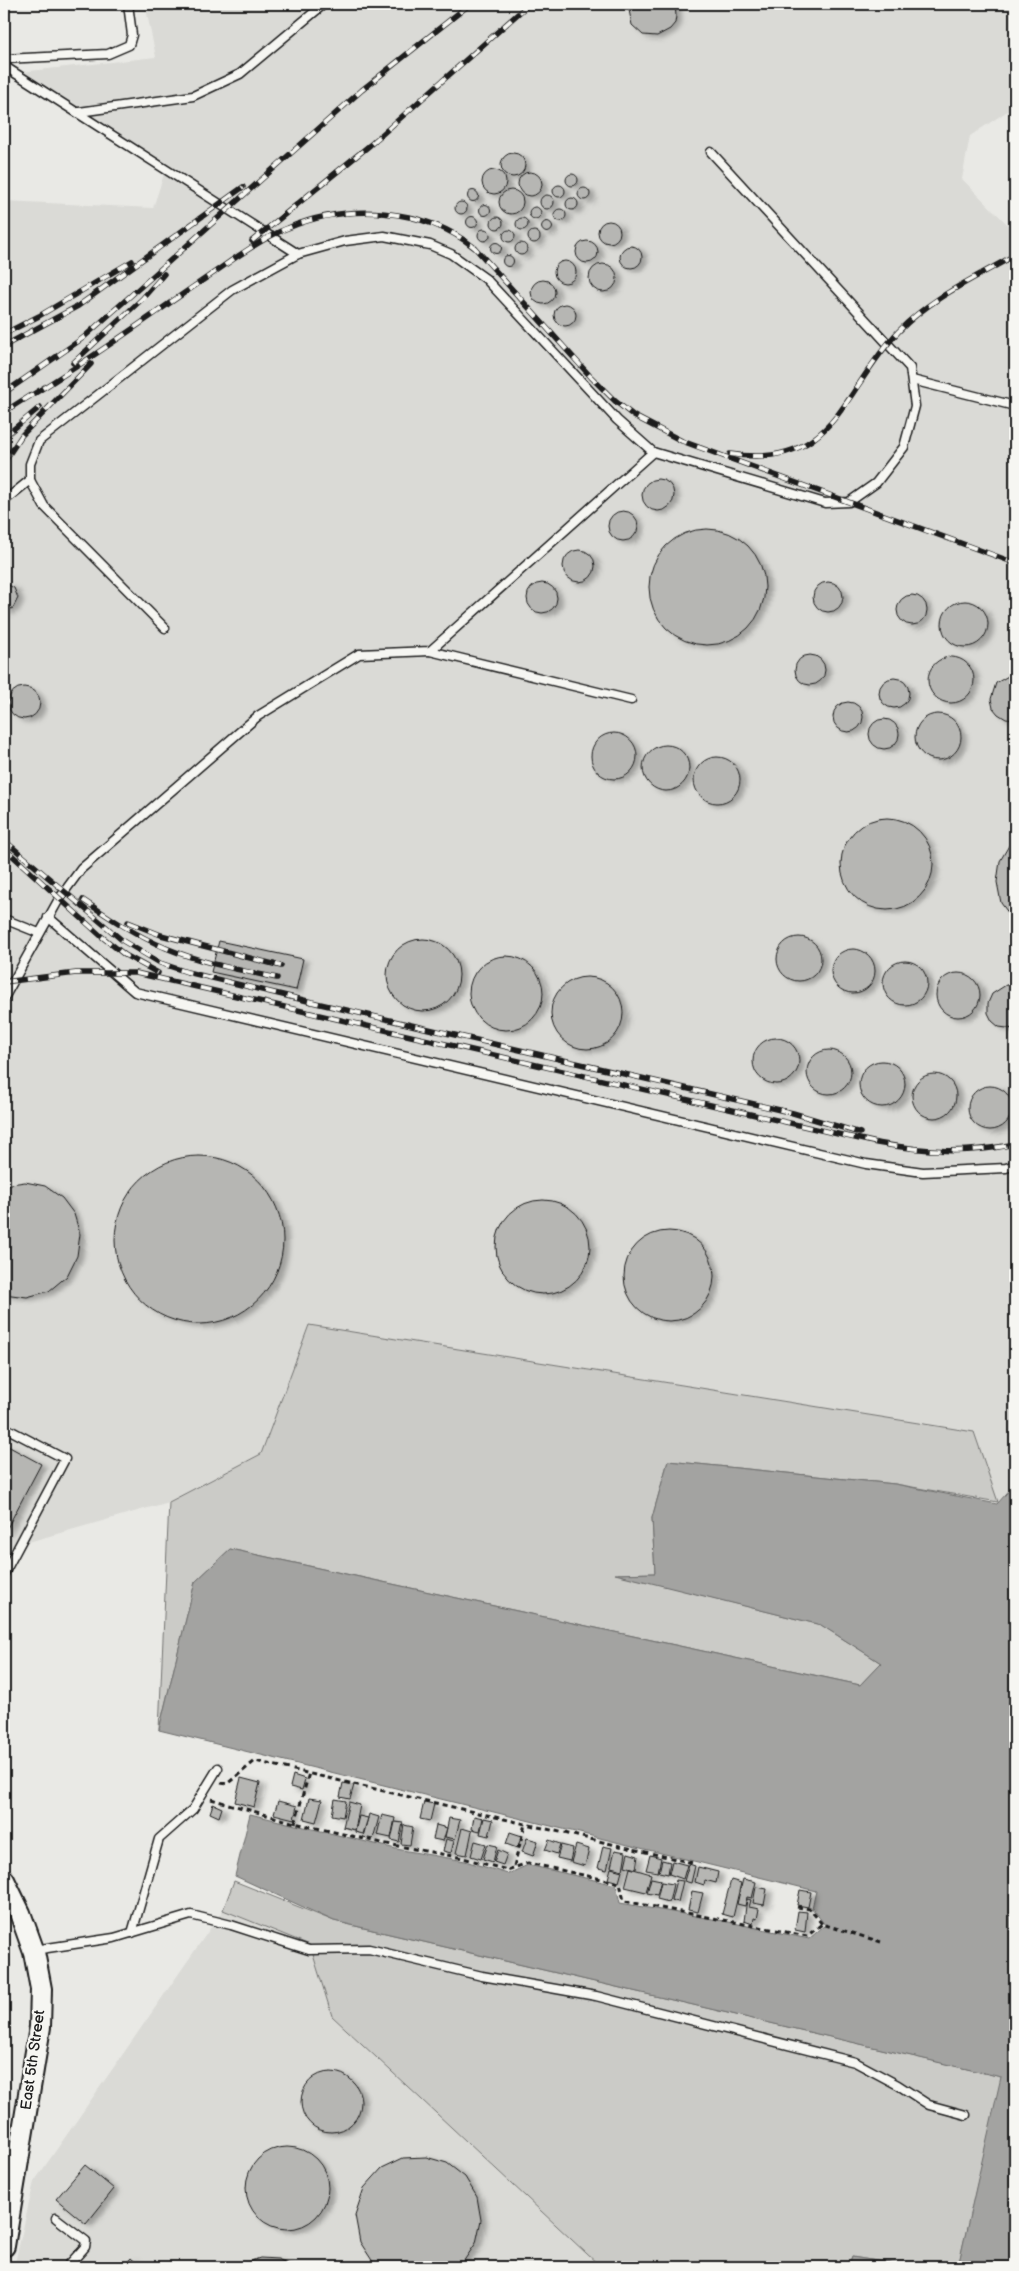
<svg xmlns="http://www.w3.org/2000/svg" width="1019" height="2271" font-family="'Balsamiq Sans',sans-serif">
	<defs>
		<filter id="shadow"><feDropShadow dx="5.5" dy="3" stdDeviation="2.5" flood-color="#0004"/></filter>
	</defs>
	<rect width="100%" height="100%" fill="#e9e9e5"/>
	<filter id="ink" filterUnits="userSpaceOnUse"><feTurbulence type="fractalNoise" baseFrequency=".02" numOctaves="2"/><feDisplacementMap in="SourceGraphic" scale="10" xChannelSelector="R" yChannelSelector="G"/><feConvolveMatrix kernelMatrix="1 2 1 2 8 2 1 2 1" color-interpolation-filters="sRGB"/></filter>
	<g filter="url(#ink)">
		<g fill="#dadad6">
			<path d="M 145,4 L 1015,4 L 1015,106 L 970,136 L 962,179 L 1015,232 L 1015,1484 L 997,1504 L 974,1432 L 309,1325 L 261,1454 L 169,1502 L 4,1549 L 4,201 L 153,208 L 167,165 L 21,72 L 156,57 Z"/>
			<path d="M 223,1910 L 310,1945 L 332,2016 L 601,2267 L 14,2267 L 34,2182 Z"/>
		</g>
		<g fill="#cbcbc7" stroke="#747472">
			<path d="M 309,1325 L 974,1432 L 998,1502 L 895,1484 L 668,1461 L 652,1518 L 655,1573 L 618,1574 L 821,1625 L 881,1663 L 860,1685 L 230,1549 L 195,1582 L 159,1730 L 169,1502 L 261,1454 Z"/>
			<path d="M 234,1881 L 334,1921 L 1002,2077 L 958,2267 L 914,2267 L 852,2257 L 848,2267 L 601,2267 L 332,2016 L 310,1945 L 223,1910 Z"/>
		</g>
		<g fill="#a3a3a1" stroke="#6d6d6c">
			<path d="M 668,1461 L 895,1484 L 997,1504 L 1015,1484 L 1015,2267 L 958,2267 L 1001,2077 L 334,1921 L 235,1876 L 250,1814 L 396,1849 L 465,1861 L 508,1874 L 528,1865 L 616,1885 L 620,1903 L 724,1921 L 809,1939 L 825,1925 L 812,1908 L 816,1891 L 159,1730 L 195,1582 L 230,1549 L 860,1685 L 881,1663 L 821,1625 L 615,1574 L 655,1573 L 652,1518 Z"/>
			<path d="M 852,2257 L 914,2267 L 849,2267 Z"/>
		</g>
		<g fill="#b6b6b3" stroke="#1c1c1c" filter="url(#shadow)">
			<path d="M 631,4 L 675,4 L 676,16 L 675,23 L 670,29 L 657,36 L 643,35 L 632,25 L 629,10 Z"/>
			<circle cx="513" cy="165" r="12"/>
			<circle cx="494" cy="182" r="12"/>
			<circle cx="530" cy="184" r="12"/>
			<circle cx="572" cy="180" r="6"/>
			<circle cx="559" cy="191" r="6"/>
			<circle cx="584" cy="194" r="6"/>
			<circle cx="511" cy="202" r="12"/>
			<circle cx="473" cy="196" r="5.5"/>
			<circle cx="547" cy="202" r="7"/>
			<circle cx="572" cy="204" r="6"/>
			<circle cx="461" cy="208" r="6"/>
			<circle cx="485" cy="210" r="5.5"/>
			<circle cx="535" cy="213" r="6"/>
			<circle cx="560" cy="215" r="6"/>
			<circle cx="472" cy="222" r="5.5"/>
			<circle cx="497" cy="223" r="6"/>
			<circle cx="522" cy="224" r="6"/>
			<circle cx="609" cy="232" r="11"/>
			<circle cx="547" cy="227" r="5.5"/>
			<circle cx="484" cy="235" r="6"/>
			<circle cx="509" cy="236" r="6"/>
			<circle cx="534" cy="237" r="6"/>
			<circle cx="587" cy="252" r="11"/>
			<circle cx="496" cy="248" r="5.5"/>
			<circle cx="521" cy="249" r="6"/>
			<circle cx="631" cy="257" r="11"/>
			<circle cx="508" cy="261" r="5.5"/>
			<circle cx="565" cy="272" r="11"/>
			<circle cx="603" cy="278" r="14"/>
			<circle cx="543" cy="292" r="12"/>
			<circle cx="565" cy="315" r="11"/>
			<circle cx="658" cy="495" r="16"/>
			<circle cx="623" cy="526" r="15"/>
			<circle cx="707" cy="587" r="58"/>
			<circle cx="579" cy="566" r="16"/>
			<circle cx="828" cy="597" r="15"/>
			<circle cx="542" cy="598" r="15"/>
			<path d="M 4,583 L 14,588 L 18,598 L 13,608 L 4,612 Z"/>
			<circle cx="912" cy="610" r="15"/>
			<circle cx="965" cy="624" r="23"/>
			<circle cx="810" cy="670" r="15"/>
			<circle cx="951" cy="680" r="23"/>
			<path d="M 1010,675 L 1015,676 L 1015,720 L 1006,719 L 998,714 L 993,708 L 991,699 L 996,683 Z"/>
			<circle cx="894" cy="693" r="15"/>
			<circle cx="24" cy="703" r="16"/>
			<circle cx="848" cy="717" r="15"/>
			<circle cx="938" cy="737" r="23"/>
			<circle cx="884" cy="734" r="15"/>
			<circle cx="614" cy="756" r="23"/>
			<circle cx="666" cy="768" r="23"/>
			<circle cx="717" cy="780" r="23"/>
			<circle cx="887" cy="864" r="46"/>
			<path d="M 1015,839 L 1015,922 L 1001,903 L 997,882 L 1000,861 L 1011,842 Z"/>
			<circle cx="799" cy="959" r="22"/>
			<circle cx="423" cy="975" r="36"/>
			<path d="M 219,941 L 303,959 L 296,990 L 211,972 Z"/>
			<circle cx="853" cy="971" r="22"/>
			<circle cx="506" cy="993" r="37"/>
			<circle cx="905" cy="983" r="22"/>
			<circle cx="958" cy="995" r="22"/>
			<circle cx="587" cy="1013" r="36"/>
			<path d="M 1006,985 L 1015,986 L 1015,1029 L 999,1027 L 992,1021 L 988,1013 L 988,1003 L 992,994 Z"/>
			<circle cx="776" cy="1061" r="23"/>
			<circle cx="829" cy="1072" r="22"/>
			<circle cx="882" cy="1084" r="23"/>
			<circle cx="934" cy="1096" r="22"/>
			<circle cx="990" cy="1108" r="22"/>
			<circle cx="199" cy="1240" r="84"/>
			<path d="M 25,1182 L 45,1186 L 62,1198 L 74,1214 L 80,1234 L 77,1256 L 67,1276 L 49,1291 L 27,1297 L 4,1294 L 4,1185 Z"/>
			<circle cx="543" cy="1247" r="47"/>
			<circle cx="669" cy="1276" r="45"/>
			<path d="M 4,1444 L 41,1464 L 4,1534 Z"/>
			<path d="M 293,1775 L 305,1779 L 302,1790 L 290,1787 Z"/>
			<path d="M 241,1778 L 260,1783 L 254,1807 L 235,1802 Z"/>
			<path d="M 343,1783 L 354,1785 L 350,1799 L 340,1797 Z"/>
			<path d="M 309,1798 L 322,1800 L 316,1822 L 304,1819 Z"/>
			<path d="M 335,1799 L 346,1801 L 343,1817 L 332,1815 Z"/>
			<path d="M 278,1801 L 297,1806 L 294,1819 L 274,1814 Z"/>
			<path d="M 349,1802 L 360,1805 L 355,1830 L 343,1827 Z"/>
			<path d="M 424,1802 L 434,1804 L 430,1821 L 420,1819 Z"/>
			<path d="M 213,1804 L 222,1808 L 219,1817 L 210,1813 Z"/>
			<path d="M 369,1814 L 379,1817 L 373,1839 L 363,1837 Z"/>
			<path d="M 382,1815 L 395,1818 L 391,1838 L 377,1835 Z"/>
			<path d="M 359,1816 L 368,1818 L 363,1834 L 355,1832 Z"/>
			<path d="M 474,1816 L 483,1818 L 480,1831 L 472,1829 Z"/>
			<path d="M 449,1818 L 460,1820 L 455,1839 L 445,1837 Z"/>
			<path d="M 484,1818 L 493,1820 L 489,1836 L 480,1834 Z"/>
			<path d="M 395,1822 L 403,1823 L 399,1842 L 391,1840 Z"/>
			<path d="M 404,1825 L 413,1827 L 410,1845 L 401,1844 Z"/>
			<path d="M 436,1825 L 447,1828 L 443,1841 L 433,1839 Z"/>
			<path d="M 462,1828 L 472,1831 L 467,1855 L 456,1853 Z"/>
			<path d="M 510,1832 L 522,1836 L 517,1848 L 506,1844 Z"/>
			<path d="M 527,1838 L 538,1841 L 533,1856 L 522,1852 Z"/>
			<path d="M 446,1839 L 454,1841 L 451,1853 L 443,1851 Z"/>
			<path d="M 549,1840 L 560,1844 L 557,1854 L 545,1850 Z"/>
			<path d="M 475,1841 L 486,1844 L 481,1859 L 471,1856 Z"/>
			<path d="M 488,1844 L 497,1846 L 493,1862 L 483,1859 Z"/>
			<path d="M 561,1845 L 573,1848 L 570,1861 L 557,1858 Z"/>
			<path d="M 576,1845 L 589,1849 L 585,1866 L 571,1862 Z"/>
			<path d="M 603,1846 L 612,1848 L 607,1870 L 598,1868 Z"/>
			<path d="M 498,1850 L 507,1854 L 503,1865 L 494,1862 Z"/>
			<path d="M 615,1850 L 626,1852 L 623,1870 L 611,1867 Z"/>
			<path d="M 628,1853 L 638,1856 L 636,1869 L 625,1866 Z"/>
			<path d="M 650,1855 L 661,1858 L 658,1872 L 646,1870 Z"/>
			<path d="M 662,1860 L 670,1862 L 668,1874 L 659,1872 Z"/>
			<path d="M 672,1861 L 687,1865 L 683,1879 L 669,1874 Z"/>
			<path d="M 689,1864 L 695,1866 L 691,1883 L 684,1881 Z"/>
			<path d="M 698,1867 L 718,1872 L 716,1883 L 705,1880 L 704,1885 L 695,1882 Z"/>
			<path d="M 611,1868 L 622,1871 L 619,1882 L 608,1879 Z"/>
			<path d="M 630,1868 L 651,1874 L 646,1892 L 625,1887 Z"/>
			<path d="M 651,1878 L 661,1880 L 657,1895 L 647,1893 Z"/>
			<path d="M 743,1879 L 756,1882 L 752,1898 L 747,1897 L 745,1906 L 737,1904 Z"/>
			<path d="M 676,1880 L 683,1881 L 678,1902 L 671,1900 Z"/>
			<path d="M 731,1880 L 741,1883 L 733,1917 L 722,1914 Z"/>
			<path d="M 661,1882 L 673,1884 L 669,1902 L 657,1899 Z"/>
			<path d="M 756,1887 L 767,1889 L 764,1905 L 753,1903 Z"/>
			<path d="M 800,1890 L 811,1892 L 808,1907 L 797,1905 Z"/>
			<path d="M 692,1891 L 703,1893 L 698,1912 L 688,1910 Z"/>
			<path d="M 747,1899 L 751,1900 L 749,1907 L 759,1909 L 757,1919 L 754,1918 L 753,1924 L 744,1921 Z"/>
			<path d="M 798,1911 L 807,1912 L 805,1932 L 795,1930 Z"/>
			<circle cx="331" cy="2102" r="30"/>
			<circle cx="287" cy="2188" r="41"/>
			<path d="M 426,2157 L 447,2163 L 465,2177 L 477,2197 L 481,2220 L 476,2243 L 463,2262 L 457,2267 L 379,2267 L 375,2265 L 360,2242 L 355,2215 L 364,2188 L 382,2168 L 403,2158 Z"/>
			<path d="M 85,2165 L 114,2189 L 86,2224 L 56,2199 Z"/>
			<path d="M 131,2258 L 141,2267 L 123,2267 Z"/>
			<path d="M 260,2258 L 278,2259 L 294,2267 L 239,2267 L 242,2264 Z"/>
		</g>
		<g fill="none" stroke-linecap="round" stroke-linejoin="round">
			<g stroke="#1c1c1c" stroke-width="11">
				<g id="service">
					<path d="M 4,59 L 108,54 L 129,45 L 132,35 L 128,4"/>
					<path d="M 4,66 L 298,254"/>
					<path d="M 79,112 L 193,96 L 240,74 L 324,4"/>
					<path d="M 912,380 L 1015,406"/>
					<path d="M 4,501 L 30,480"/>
					<path d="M 165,628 L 44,506 L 30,480 L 30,464 L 39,441 L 232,290 L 298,254 L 345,241 L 384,236 L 430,245 L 451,254 L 486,279 L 617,420 L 653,452 L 825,503 L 849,502 L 876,483 L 904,447 L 915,406 L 910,368 L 711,152"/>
					<path d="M 430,651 L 631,700"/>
					<path d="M 48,917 L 135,992 L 866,1164 L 923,1172 L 1006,1168 L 1015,1165"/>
					<path d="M 4,919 L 39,933"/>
					<path d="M 4,998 L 59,899 L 81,869 L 258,716 L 359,654 L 430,651 L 653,452"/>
					<path d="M 4,1427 L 65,1459 L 4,1574"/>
					<path d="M 132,1933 L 159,1839 L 193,1809 L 218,1768"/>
					<path d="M 34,1950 L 114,1938 L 191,1915 L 231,1925 L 309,1950 L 369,1949 L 482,1976 L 596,1996 L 855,2062 L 898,2085 L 929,2105 L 966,2115"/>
					<path d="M 56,2218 L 86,2241 L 85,2247 L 67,2267"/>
				</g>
			</g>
			<g stroke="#1c1c1c" stroke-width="24">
				<path id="tertiary" d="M 4,1880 L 20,1913 L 34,1952 L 41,1989 L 40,2027 L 4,2246"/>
			</g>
			<g stroke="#1c1c1c" stroke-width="3" stroke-dasharray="5 4" stroke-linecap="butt">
				<path d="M 221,1783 L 227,1784 L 255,1761 L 693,1863"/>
				<path d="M 211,1799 L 295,1823 L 382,1843 L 463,1858 L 507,1870 L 528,1863 L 620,1883 L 624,1901 L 807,1936 L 822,1924 L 881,1942"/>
				<path d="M 295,1823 L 309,1773"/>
				<path d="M 514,1866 L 525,1824"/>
				<path d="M 797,1907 L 810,1909 L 822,1924"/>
			</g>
			<use href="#service" stroke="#f6f6f2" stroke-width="8"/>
			<use href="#tertiary" stroke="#f6f6f2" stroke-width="20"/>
			<g stroke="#1c1c1c" stroke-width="5.5">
				<g id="rail">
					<path d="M 252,241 L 370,145 L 529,4"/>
					<path d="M 4,334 L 39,316 L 132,261"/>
					<path d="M 4,346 L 78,306 L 243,187"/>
					<path d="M 73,363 L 142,299 L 164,274"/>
					<path d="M 4,393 L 83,338 L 362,90 L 470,4"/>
					<path d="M 24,400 C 68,373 111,344 154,314 C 181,295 208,277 235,258 C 252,247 269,235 288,228 C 347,203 424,207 475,248 L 591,377 L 615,401 L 634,416 L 682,441 L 1015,563"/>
					<path d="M 4,412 L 29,396"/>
					<path d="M 4,437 L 40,407"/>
					<path d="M 730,454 C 835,470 842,391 898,332 C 930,298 975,278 1015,255"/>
					<path d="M 4,462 L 22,435 L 91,364"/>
					<path d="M 4,840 L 123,941 L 160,963 L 187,972 L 316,1003 L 793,1113 L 860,1133"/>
					<path d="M 4,848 L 101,936 L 125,955 L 158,973"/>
					<path d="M 83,900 C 110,918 137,936 166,948 C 202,963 240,970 277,978"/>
					<path d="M 128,922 L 161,935 L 281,966"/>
					<path d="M 4,982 L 76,973 L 136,973 L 877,1143 C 926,1152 967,1154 1015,1144"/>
				</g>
			</g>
			<use href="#rail" stroke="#f6f6f2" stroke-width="4" stroke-dasharray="11" stroke-linecap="butt"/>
		</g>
	</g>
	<g text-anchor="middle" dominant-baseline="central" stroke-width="4.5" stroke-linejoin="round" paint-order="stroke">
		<g font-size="15" fill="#1c1c1c" stroke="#f6f6f2">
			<text transform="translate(33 2060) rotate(-82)">East 5th Street</text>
		</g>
	</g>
	<rect width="1019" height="2271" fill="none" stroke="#f6f6f2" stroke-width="20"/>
	<rect x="10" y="10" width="999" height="2251" fill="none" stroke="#1c1c1c" stroke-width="2" filter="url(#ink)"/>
</svg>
